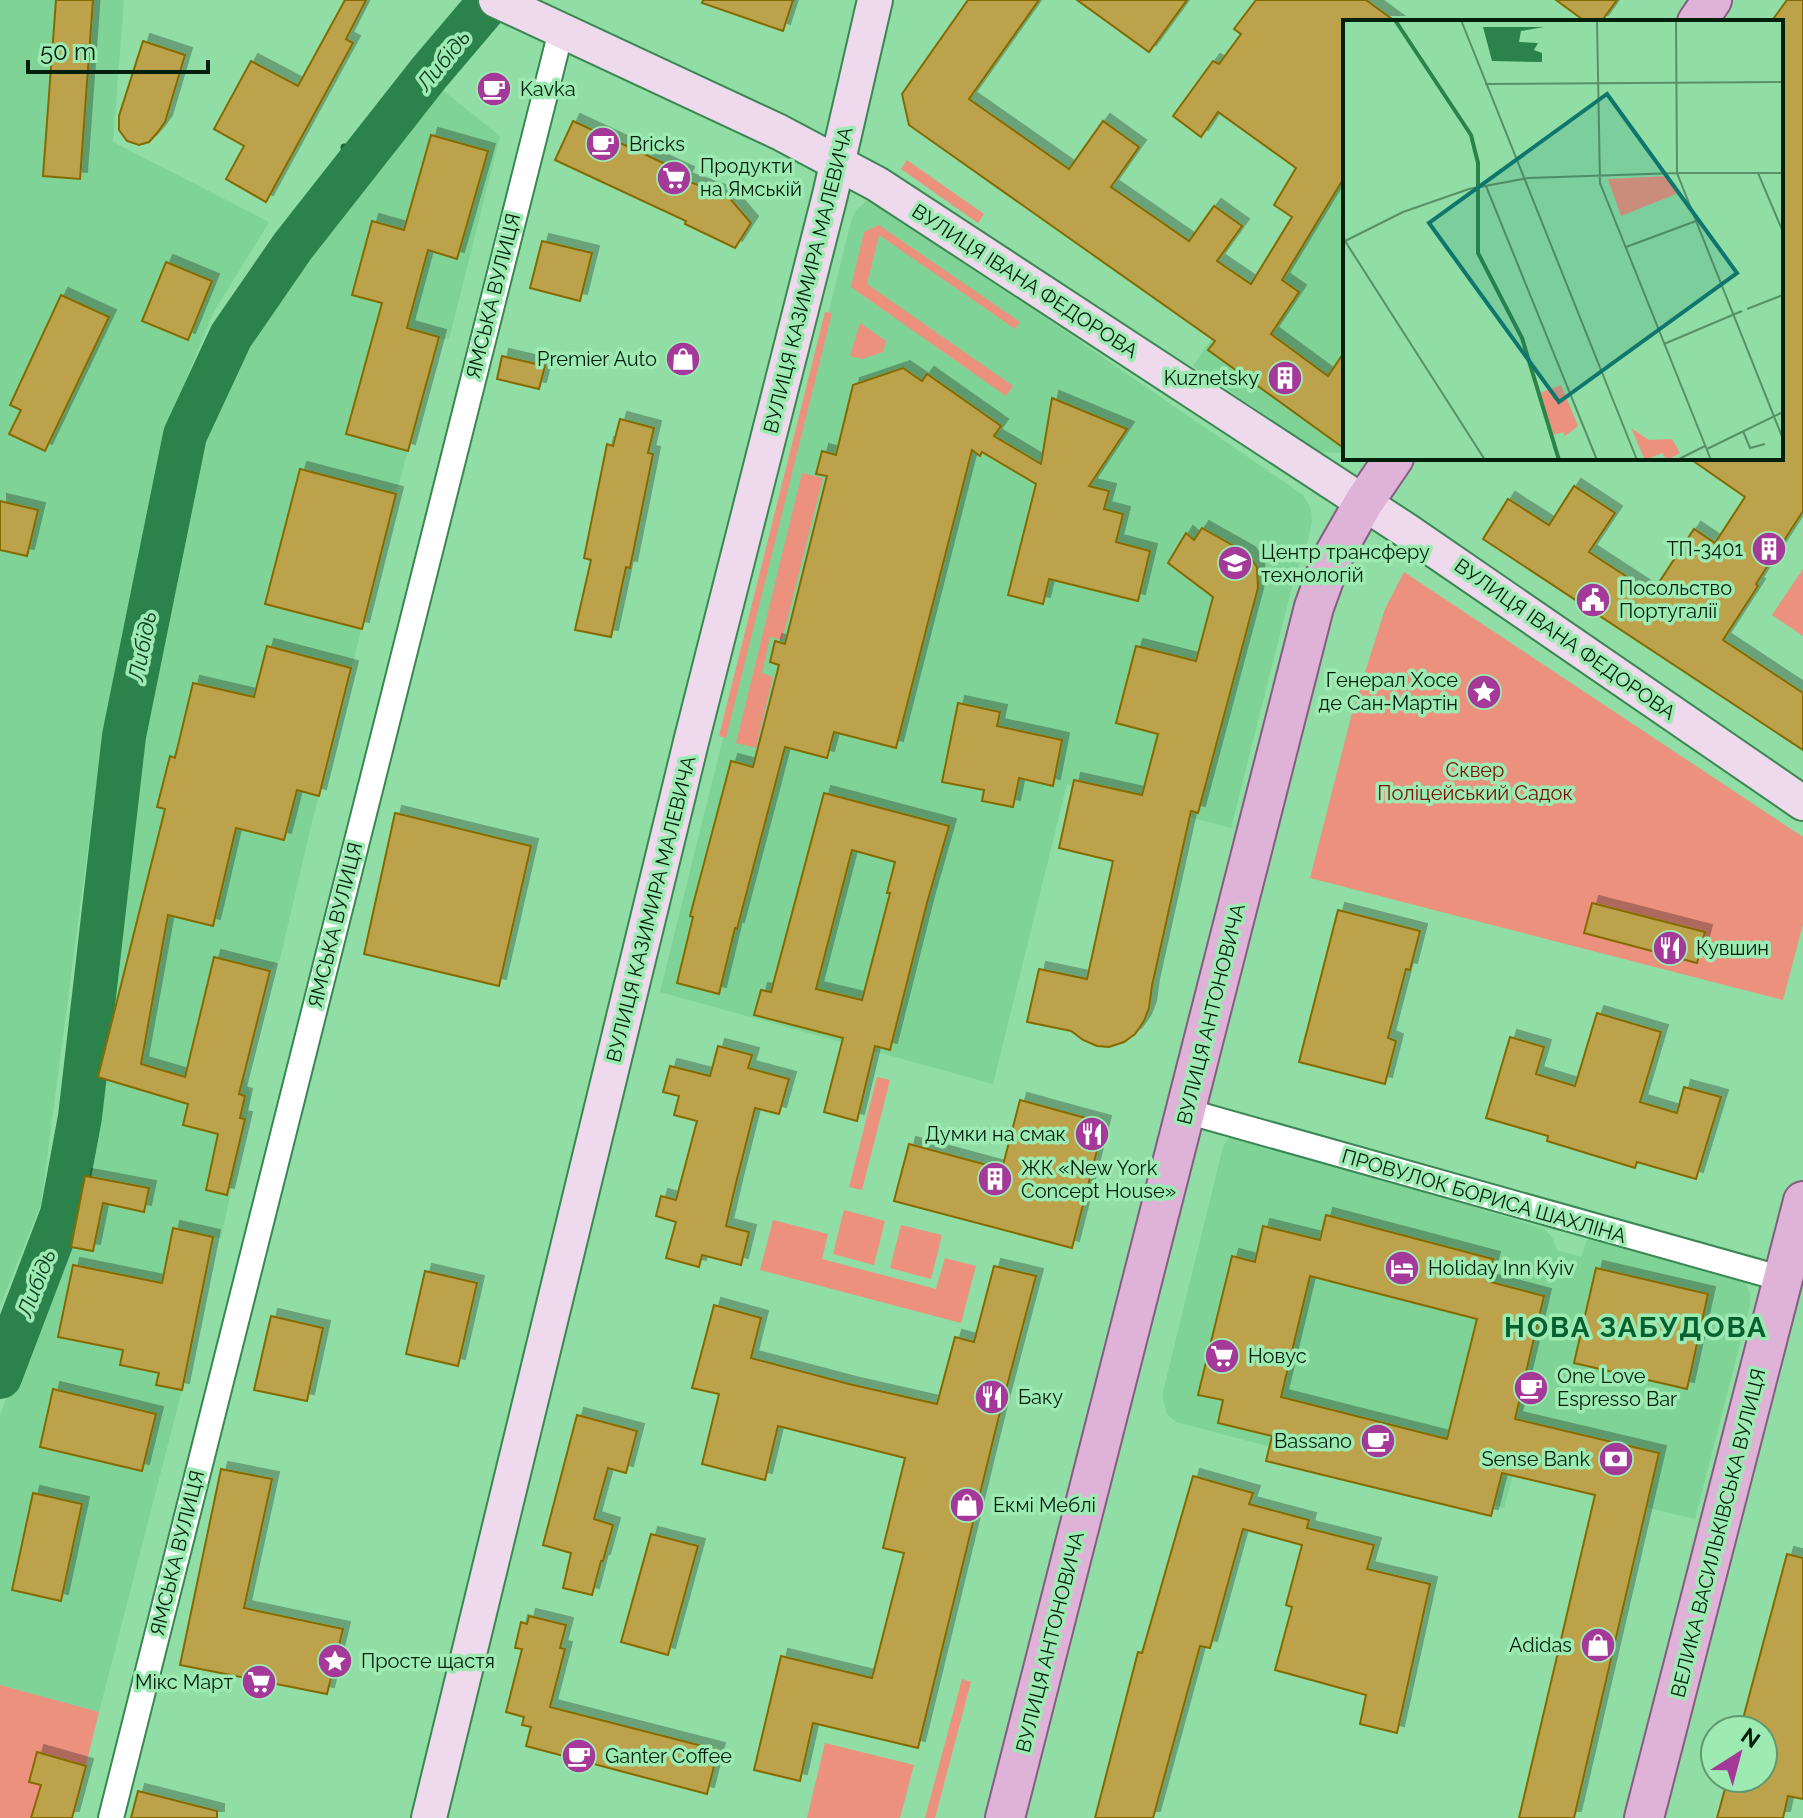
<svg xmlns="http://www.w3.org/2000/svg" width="1803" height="1818" font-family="Raleway,sans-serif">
	<defs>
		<filter id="shadow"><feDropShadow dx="7" dy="-7" stdDeviation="0" flood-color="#0004"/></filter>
	</defs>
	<rect width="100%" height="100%" fill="#90dda5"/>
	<g fill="#7fd397">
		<path d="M 0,0 L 124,0 L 113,142 L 269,222 L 212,315 L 167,427 L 102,740 L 41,1204 L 0,1306 Z"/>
		<path d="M 1256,0 L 1366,0 L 1345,22 L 1345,451 L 1338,453 L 1322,452 L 1308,444 L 1193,366 L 1250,284 L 1291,217 L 1274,205 L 1296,168 L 1218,112 L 1201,137 L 1173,116 L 1213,61 L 1219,64 L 1241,34 L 1234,29 Z"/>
		<path d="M 440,88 L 500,136 L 449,339 L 439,338 L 396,494 L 311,826 L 280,959 L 270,971 L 244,1075 L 251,1096 L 221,1238 L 213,1237 L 182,1390 L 99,1712 L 0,1685 L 0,1416 L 61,1236 L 120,916 L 139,737 L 201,437 L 242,348 L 314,243 Z"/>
		<path d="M 866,201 L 877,202 L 886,208 L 1303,495 L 1311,509 L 1312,521 L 1307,544 L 1295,575 L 1231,828 L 1067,784 L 993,1084 L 660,992 L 852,218 L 857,209 Z"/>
		<path d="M 1233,1136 L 1247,1136 L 1544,1229 L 1552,1237 L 1557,1250 L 1581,1257 L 1586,1242 L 1589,1238 L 1595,1235 L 1738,1275 L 1746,1283 L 1750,1294 L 1750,1305 L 1695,1519 L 1513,1475 L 1504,1508 L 1176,1422 L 1167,1414 L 1163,1399 L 1163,1392 L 1223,1147 L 1227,1140 Z"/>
	</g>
	<g fill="#ec917e">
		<path d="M 907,160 L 984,214 L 978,223 L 901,169 Z"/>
		<path d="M 879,225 L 1020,322 L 1015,329 L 879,235 L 867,284 L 1013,386 L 1006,396 L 851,287 L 864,232 Z"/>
		<path d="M 825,312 L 832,313 L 726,738 L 719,736 Z"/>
		<path d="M 860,323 L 886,341 L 883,352 L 862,359 L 850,356 Z"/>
		<path d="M 802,473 L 823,478 L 782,640 L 770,637 L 762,673 L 773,677 L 756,748 L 736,743 Z"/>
		<path d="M 1803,569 L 1803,636 L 1772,615 Z"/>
		<path d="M 1404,572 L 1803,837 L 1803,924 L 1783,1000 L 1310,878 L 1351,717 L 1385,609 Z"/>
		<path d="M 877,1077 L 890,1080 L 862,1190 L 849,1187 Z"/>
		<path d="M 844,1210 L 885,1221 L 874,1265 L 833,1254 Z"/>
		<path d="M 773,1220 L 828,1234 L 822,1259 L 936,1289 L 945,1258 L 976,1266 L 961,1323 L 760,1270 Z"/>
		<path d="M 901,1225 L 942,1235 L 931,1279 L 890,1268 Z"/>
		<path d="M 962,1679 L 971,1682 L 935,1818 L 925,1818 Z"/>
		<path d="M 0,1685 L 99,1712 L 73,1818 L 0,1818 Z"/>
		<path d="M 825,1743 L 914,1765 L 900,1818 L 807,1818 Z"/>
	</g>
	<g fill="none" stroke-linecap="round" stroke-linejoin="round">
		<path stroke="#1e6538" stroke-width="7" d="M 344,147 L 366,153"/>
		<path stroke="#2b834b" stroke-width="44" d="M 0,1377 L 62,1214 L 80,1117 L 124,736 L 185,435 L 231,336 L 293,246 L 429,73 L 491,0"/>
	</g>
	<g fill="#bca24c" stroke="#856b01" stroke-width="2" fill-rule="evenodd" filter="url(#shadow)">
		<path d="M 56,0 L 93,0 L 80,179 L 43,176 Z"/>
		<path d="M 345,0 L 366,0 L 346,39 L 353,43 L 266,202 L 226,179 L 244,146 L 214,129 L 251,61 L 298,86 Z"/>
		<path d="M 703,0 L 793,0 L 783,31 L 702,3 Z"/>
		<path d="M 968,0 L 1039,0 L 969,99 L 1069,169 L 1103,121 L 1139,147 L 1111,187 L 1189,241 L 1214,206 L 1242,226 L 1217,261 L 1251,284 L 1292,217 L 1274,205 L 1296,168 L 1218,112 L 1201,137 L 1173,116 L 1213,61 L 1219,64 L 1241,34 L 1234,29 L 1256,0 L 1366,0 L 1396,22 L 1345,22 L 1345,176 L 1282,280 L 1299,292 L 1271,334 L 1328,376 L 1345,351 L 1345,449 L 1208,350 L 1215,341 L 909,125 L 902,94 Z"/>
		<path d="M 1077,0 L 1187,0 L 1149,52 Z"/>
		<path d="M 1556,0 L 1617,0 L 1601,22 L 1586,22 Z"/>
		<path d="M 1787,0 L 1803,0 L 1803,511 L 1756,584 L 1758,586 L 1723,640 L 1803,693 L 1803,750 L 1483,539 L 1508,499 L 1549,525 L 1574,486 L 1615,513 L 1589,552 L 1652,593 L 1694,529 L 1715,543 L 1745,497 L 1689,458 L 1781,458 L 1781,22 L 1771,22 Z"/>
		<path d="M 143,41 L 185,55 L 165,122 L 157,133 L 149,142 L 139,145 L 127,141 L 119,130 L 119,116 Z"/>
		<path d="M 573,121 L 687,174 L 684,180 L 727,195 L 751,223 L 735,248 L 685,224 L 686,221 L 555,160 Z"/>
		<path d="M 431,135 L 488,151 L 457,259 L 428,250 L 407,328 L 439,337 L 408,451 L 346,434 L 382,303 L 352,295 L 372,221 L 404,230 Z"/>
		<path d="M 542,241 L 592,253 L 580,301 L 530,288 Z"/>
		<path d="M 166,262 L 212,281 L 188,340 L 142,321 Z"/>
		<path d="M 61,295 L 109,317 L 45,451 L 9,434 L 21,410 L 10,405 Z"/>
		<path d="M 502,356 L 545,366 L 539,389 L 497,379 Z"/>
		<path d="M 903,368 L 922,381 L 927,374 L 1001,426 L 994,436 L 1041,464 L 1052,398 L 1127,429 L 1089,486 L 1109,491 L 1104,509 L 1123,514 L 1116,542 L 1150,551 L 1138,601 L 1049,579 L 1043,604 L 1008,595 L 1036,484 L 982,452 L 980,456 L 972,450 L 896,748 L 834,732 L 827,758 L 785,747 L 737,929 L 735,928 L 719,994 L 677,983 L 693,917 L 690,916 L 731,761 L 753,767 L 779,665 L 770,662 L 775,641 L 785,644 L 827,476 L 816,474 L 822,451 L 836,455 L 853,385 Z"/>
		<path d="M 620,419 L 654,428 L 648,453 L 653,454 L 630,568 L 626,567 L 611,637 L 575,630 L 591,560 L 584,558 L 607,444 L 613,446 Z"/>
		<path d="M 300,469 L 396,494 L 362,629 L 265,604 Z"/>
		<path d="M 0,501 L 38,510 L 27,556 L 0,550 Z"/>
		<path d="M 1202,528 L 1248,554 L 1257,567 L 1258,588 L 1198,813 L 1191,811 L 1152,986 L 1149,1008 L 1144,1021 L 1135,1034 L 1124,1042 L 1109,1047 L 1097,1046 L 1083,1040 L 1071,1031 L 1027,1022 L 1039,969 L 1087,979 L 1113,861 L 1059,848 L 1074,780 L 1142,795 L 1158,734 L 1116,723 L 1136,646 L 1196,661 L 1213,597 L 1168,563 L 1186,533 L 1194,540 Z"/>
		<path d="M 267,646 L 351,668 L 319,796 L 297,790 L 284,840 L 236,828 L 213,926 L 168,915 L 141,1064 L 185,1077 L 214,957 L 270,971 L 239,1094 L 245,1096 L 240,1118 L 245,1119 L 227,1195 L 206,1190 L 218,1134 L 183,1125 L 188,1104 L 98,1077 L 165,809 L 157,807 L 170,756 L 175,758 L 193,683 L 254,697 Z"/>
		<path d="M 958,703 L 1000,712 L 997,726 L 1062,740 L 1053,786 L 1019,778 L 1013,807 L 982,801 L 984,790 L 942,782 Z"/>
		<path d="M 824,793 L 949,826 L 927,903 L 890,1050 L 875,1046 L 857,1121 L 824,1112 L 843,1038 L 754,1015 L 761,990 L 771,992 ZM 852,850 L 895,862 L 887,893 L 890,893 L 862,1000 L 816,989 Z"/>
		<path d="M 395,813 L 531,846 L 499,986 L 364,954 Z"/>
		<path d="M 1592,903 L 1705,932 L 1697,963 L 1584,933 Z"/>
		<path d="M 1338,910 L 1420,931 L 1410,970 L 1406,969 L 1388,1038 L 1396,1041 L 1385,1084 L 1299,1062 Z"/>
		<path d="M 1597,1013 L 1661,1032 L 1640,1102 L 1677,1113 L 1684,1087 L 1721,1097 L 1696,1179 L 1637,1162 L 1635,1168 L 1547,1141 L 1548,1136 L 1486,1118 L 1510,1037 L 1544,1047 L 1536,1074 L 1575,1086 Z"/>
		<path d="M 718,1046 L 752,1055 L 748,1068 L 789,1079 L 779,1114 L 755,1108 L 736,1183 L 726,1226 L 749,1232 L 741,1265 L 702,1255 L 699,1267 L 666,1258 L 676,1222 L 656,1216 L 661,1196 L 676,1200 L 697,1121 L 674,1115 L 679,1096 L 663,1092 L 670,1066 L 710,1076 Z"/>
		<path d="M 1020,1100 L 1104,1123 L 1072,1248 L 894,1201 L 909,1144 L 1002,1169 Z"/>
		<path d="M 85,1176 L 149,1188 L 144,1212 L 103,1203 L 93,1251 L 71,1247 Z"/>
		<path d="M 1326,1215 L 1493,1259 L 1487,1281 L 1544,1296 L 1515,1419 L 1659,1453 L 1574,1818 L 1519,1818 L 1595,1495 L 1502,1473 L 1491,1516 L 1266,1461 L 1272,1436 L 1218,1423 L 1223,1400 L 1198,1395 L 1232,1256 L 1255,1262 L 1263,1226 L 1320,1240 ZM 1310,1276 L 1477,1319 L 1447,1439 L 1281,1397 Z"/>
		<path d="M 173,1228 L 213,1237 L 182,1390 L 156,1385 L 159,1373 L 120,1365 L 123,1350 L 58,1337 L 73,1265 L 162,1283 Z"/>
		<path d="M 994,1266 L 1036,1276 L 998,1420 L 918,1748 L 813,1723 L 800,1781 L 754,1770 L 781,1656 L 872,1678 L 904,1553 L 883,1548 L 905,1458 L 778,1426 L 765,1480 L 702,1464 L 719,1394 L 692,1388 L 714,1305 L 761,1318 L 751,1358 L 849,1384 L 937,1404 L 955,1337 L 974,1342 Z"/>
		<path d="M 1596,1268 L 1708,1294 L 1687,1389 L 1574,1363 Z"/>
		<path d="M 425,1271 L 477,1283 L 458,1366 L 406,1354 Z"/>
		<path d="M 271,1316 L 323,1328 L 307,1401 L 254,1390 Z"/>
		<path d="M 53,1389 L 156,1414 L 142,1471 L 40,1447 Z"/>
		<path d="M 577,1415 L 637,1431 L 626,1473 L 608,1468 L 594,1519 L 613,1525 L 603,1561 L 601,1561 L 592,1595 L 563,1588 L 571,1553 L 543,1545 Z"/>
		<path d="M 221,1469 L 272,1479 L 244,1608 L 343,1629 L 327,1694 L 180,1665 Z"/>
		<path d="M 1193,1476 L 1253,1493 L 1249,1504 L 1309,1520 L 1307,1528 L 1374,1545 L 1367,1569 L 1430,1584 L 1397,1733 L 1360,1724 L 1366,1695 L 1275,1670 L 1292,1607 L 1286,1605 L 1302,1545 L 1243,1529 L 1210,1648 L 1200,1646 L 1153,1818 L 1095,1818 L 1138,1652 L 1142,1653 Z"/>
		<path d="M 33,1493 L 82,1504 L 61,1601 L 12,1590 Z"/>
		<path d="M 651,1534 L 698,1546 L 668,1655 L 621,1642 Z"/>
		<path d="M 1787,1554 L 1803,1558 L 1803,1799 L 1788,1796 L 1783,1818 L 1717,1818 L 1728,1778 L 1763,1778 L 1763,1730 L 1740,1730 Z"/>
		<path d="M 529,1616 L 566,1625 L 560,1648 L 565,1649 L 550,1707 L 718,1750 L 707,1794 L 526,1746 L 531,1727 L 522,1725 L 524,1717 L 506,1712 L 522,1649 L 515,1648 L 521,1622 L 527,1624 Z"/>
		<path d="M 37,1752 L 86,1766 L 72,1818 L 31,1818 L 41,1785 L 29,1782 Z"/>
		<path d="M 138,1791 L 217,1811 L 217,1818 L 131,1818 Z"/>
	</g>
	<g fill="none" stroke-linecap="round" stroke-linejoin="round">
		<g stroke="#3b8754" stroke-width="28">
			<g id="street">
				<path d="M 1186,1111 L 1783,1279"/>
				<path d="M 111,1818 L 561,31"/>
			</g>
		</g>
		<g stroke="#3b8754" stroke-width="38">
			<g id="secondary">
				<path d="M 496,0 L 779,132 L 877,184 L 1407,531 L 1803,803"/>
				<path d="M 429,1818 L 691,742 L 830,195 L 875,0"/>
			</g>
		</g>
		<g stroke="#835e80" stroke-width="42">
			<g id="primary">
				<path d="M 1697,22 L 1712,0"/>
				<path d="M 1005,1818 L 1314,607 L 1331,560 L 1364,502 L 1394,458"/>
				<path d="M 1644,1818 L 1803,1201"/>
			</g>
		</g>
		<use href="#street" stroke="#fff" stroke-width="24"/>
		<use href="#secondary" stroke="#efd9ec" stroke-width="34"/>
		<use href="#primary" stroke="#dfb2d8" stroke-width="38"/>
	</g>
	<defs>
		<g id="cafe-disc" transform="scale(1.8)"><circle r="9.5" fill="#a43999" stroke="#9deab2"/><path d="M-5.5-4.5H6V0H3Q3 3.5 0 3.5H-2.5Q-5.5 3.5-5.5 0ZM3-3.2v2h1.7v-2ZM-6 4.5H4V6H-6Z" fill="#fff"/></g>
		<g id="supermarket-disc" transform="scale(1.8)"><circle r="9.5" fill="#a43999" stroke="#9deab2"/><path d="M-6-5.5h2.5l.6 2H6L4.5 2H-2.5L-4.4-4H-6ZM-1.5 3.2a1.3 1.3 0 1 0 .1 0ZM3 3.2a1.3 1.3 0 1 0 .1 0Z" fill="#fff"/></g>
		<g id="shop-disc" transform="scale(1.8)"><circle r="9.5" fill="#a43999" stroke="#9deab2"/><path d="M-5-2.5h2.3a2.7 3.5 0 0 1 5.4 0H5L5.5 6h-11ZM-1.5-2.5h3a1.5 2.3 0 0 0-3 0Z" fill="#fff"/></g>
		<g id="building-disc" transform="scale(1.8)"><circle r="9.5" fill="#a43999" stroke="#9deab2"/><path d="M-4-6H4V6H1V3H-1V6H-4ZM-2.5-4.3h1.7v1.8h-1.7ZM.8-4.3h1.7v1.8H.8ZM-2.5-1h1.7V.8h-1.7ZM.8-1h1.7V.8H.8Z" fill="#fff"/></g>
		<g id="university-disc" transform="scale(1.8)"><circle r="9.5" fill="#a43999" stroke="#9deab2"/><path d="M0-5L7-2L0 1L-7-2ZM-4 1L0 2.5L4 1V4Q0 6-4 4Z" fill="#fff"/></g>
		<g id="civic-disc" transform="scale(1.8)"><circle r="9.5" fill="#a43999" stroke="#9deab2"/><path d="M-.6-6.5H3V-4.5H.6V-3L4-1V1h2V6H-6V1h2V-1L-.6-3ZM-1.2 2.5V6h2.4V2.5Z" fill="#fff"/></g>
		<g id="sight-disc" transform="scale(1.8)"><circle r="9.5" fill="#a43999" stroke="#9deab2"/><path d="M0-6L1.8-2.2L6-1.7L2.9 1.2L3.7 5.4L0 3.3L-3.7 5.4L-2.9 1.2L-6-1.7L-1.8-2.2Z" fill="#fff"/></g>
		<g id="restaurant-disc" transform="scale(1.8)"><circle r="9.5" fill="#a43999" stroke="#9deab2"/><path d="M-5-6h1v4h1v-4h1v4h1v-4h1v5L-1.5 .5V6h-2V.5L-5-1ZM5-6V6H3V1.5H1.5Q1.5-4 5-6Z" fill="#fff"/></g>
		<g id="hotel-disc" transform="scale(1.8)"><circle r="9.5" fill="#a43999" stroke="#9deab2"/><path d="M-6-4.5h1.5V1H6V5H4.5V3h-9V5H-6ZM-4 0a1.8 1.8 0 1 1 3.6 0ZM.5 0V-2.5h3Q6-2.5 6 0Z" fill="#fff"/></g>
		<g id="bank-disc" transform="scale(1.8)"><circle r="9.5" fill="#a43999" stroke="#9deab2"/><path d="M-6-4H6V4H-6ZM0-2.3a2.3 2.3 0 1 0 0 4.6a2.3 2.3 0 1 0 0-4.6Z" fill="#fff"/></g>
	</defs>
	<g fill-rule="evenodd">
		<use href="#cafe-disc" x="494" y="89"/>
		<use href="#cafe-disc" x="603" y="144"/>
		<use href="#supermarket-disc" x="674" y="178"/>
		<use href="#shop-disc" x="683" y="359"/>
		<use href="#building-disc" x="1285" y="378"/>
		<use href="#building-disc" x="1769" y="549"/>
		<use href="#university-disc" x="1235" y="563"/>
		<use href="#civic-disc" x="1593" y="600"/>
		<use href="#sight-disc" x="1484" y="692"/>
		<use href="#restaurant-disc" x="1670" y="948"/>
		<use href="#restaurant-disc" x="1092" y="1134"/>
		<use href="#building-disc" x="995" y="1179"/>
		<use href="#hotel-disc" x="1402" y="1268"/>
		<use href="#supermarket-disc" x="1222" y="1356"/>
		<use href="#cafe-disc" x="1531" y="1388"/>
		<use href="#restaurant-disc" x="992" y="1397"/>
		<use href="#cafe-disc" x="1378" y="1441"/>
		<use href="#bank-disc" x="1616" y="1459"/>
		<use href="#shop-disc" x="967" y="1505"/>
		<use href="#shop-disc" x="1598" y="1645"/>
		<use href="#sight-disc" x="335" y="1661"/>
		<use href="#supermarket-disc" x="259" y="1682"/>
		<use href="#cafe-disc" x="579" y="1756"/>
	</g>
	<g text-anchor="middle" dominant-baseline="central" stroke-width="7" stroke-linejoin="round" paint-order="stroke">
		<g font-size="20" fill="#01200c" stroke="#9deab2" text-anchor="start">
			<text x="520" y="89">Kavka</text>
			<text x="629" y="144">Bricks</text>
			<text x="700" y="166">Продукти<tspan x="700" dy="23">на Ямській</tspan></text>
			<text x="657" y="359" text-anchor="end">Premier Auto</text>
			<text x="1259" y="378" text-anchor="end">Kuznetsky</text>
			<text x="1743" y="549" text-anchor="end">ТП-3401</text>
			<text x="1261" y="552">Центр трансферу<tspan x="1261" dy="23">технологій</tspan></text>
			<text x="1619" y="588">Посольство<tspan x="1619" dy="23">Португалії</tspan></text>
			<text x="1458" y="680" text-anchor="end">Генерал Хосе<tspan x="1458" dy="23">де Сан-Мартін</tspan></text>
			<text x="1696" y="948">Кувшин</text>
			<text x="1066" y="1134" text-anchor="end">Думки на смак</text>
			<text x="1021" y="1168">ЖК «New York<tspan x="1021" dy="23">Concept House»</tspan></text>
			<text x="1428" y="1268">Holiday Inn Kyiv</text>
			<text x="1248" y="1356">Новус</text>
			<text x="1557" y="1376">One Love<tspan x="1557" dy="23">Espresso Bar</tspan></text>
			<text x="1018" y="1397">Баку</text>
			<text x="1352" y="1441" text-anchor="end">Bassano</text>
			<text x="1590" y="1459" text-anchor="end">Sense Bank</text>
			<text x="993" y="1505">Екмі Меблі</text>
			<text x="1572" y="1645" text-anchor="end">Adidas</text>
			<text x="361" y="1661">Просте щастя</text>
			<text x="233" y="1682" text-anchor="end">Мікс Март</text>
			<text x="605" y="1756">Ganter Coffee</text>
		</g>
		<g font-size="20" fill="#01200c" stroke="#9deab2">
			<text transform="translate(808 280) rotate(-76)">ВУЛИЦЯ КАЗИМИРА МАЛЕВИЧА</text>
			<text transform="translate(1025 281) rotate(33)">ВУЛИЦЯ ІВАНА ФЕДОРОВА</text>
			<text transform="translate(493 296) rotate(-76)">ЯМСЬКА ВУЛИЦЯ</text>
			<text transform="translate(1565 639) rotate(35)">ВУЛИЦЯ ІВАНА ФЕДОРОВА</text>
			<text transform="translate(651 909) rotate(-76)">ВУЛИЦЯ КАЗИМИРА МАЛЕВИЧА</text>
			<text transform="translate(335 925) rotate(-76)">ЯМСЬКА ВУЛИЦЯ</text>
			<text transform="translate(1211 1014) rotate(-76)">ВУЛИЦЯ АНТОНОВИЧА</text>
			<text transform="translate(1484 1196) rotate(16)">ПРОВУЛОК БОРИСА ШАХЛІНА</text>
			<text transform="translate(1718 1533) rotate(-76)">ВЕЛИКА ВАСИЛЬКІВСЬКА ВУЛИЦЯ</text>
			<text transform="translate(177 1553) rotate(-76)">ЯМСЬКА ВУЛИЦЯ</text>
			<text transform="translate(1050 1642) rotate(-76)">ВУЛИЦЯ АНТОНОВИЧА</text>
		</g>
		<g font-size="20" fill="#7c0f00" stroke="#9deab2">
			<text x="1475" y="770">Сквер<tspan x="1475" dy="23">Поліцейський Садок</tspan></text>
		</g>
		<g font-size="22" font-style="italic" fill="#0d3c1f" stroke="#9deab2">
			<text transform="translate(443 60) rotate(-51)">Либідь</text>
			<text transform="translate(142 646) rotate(-79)">Либідь</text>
			<text transform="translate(36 1283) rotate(-69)">Либідь</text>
		</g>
		<g font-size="28" font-weight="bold" letter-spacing="2" fill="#076030" stroke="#9deab2">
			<text x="1636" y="1327">НОВА ЗАБУДОВА</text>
		</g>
	</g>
	<g transform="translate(1343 20)">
		<rect width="440" height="440" fill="#90dda5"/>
		<path d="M 326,156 L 333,174 L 278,196 L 265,159 ZM 218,365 L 235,406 L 222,416 L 220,412 L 211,415 L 197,373 ZM 288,408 L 306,420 L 329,419 L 337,433 L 324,440 L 319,433 L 302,440 Z" fill="#ec917e"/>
		<path d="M 140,7 L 201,7 L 178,11 L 176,22 L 195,23 L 191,30 L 199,33 L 199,42 L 149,41 Z" fill="#2b834b"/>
		<path fill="none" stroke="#2b834b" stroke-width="4" d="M 52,0 L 128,115 L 135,143 L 135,233 L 179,318 L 216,440"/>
		<path fill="none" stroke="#579168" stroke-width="2" d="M 118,0 L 294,440M 254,0 L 257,163 L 368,440M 333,0 L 334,153 L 440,419M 142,64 L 440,62M 334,153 L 440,153M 415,153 L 440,212M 143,166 L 254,440M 2,221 L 60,192 L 126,169 L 185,158 L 334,153M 2,221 L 142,440M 283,227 L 353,201M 404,289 L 440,275M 321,324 L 399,291M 400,411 L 407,428 L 422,424M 364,429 L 440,392M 334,440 L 362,426"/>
		<path fill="#0f766e" fill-opacity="0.15" stroke="#0f766e" stroke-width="4" d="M 264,74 L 394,253 L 216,382 L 86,203 Z"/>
		<rect width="440" height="440" fill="none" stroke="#01200c" stroke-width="4"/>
	</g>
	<g transform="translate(1739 1754) rotate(36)"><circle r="38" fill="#9deab2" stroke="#5f9970" stroke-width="2"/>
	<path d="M0-6L14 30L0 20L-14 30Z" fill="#a43999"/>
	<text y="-12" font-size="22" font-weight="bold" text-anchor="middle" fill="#01200c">N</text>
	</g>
	<path d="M28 60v12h180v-12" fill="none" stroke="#01200c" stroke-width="4"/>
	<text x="40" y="60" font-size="24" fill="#01200c" stroke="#9deab2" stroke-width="6" paint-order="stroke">50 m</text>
</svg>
